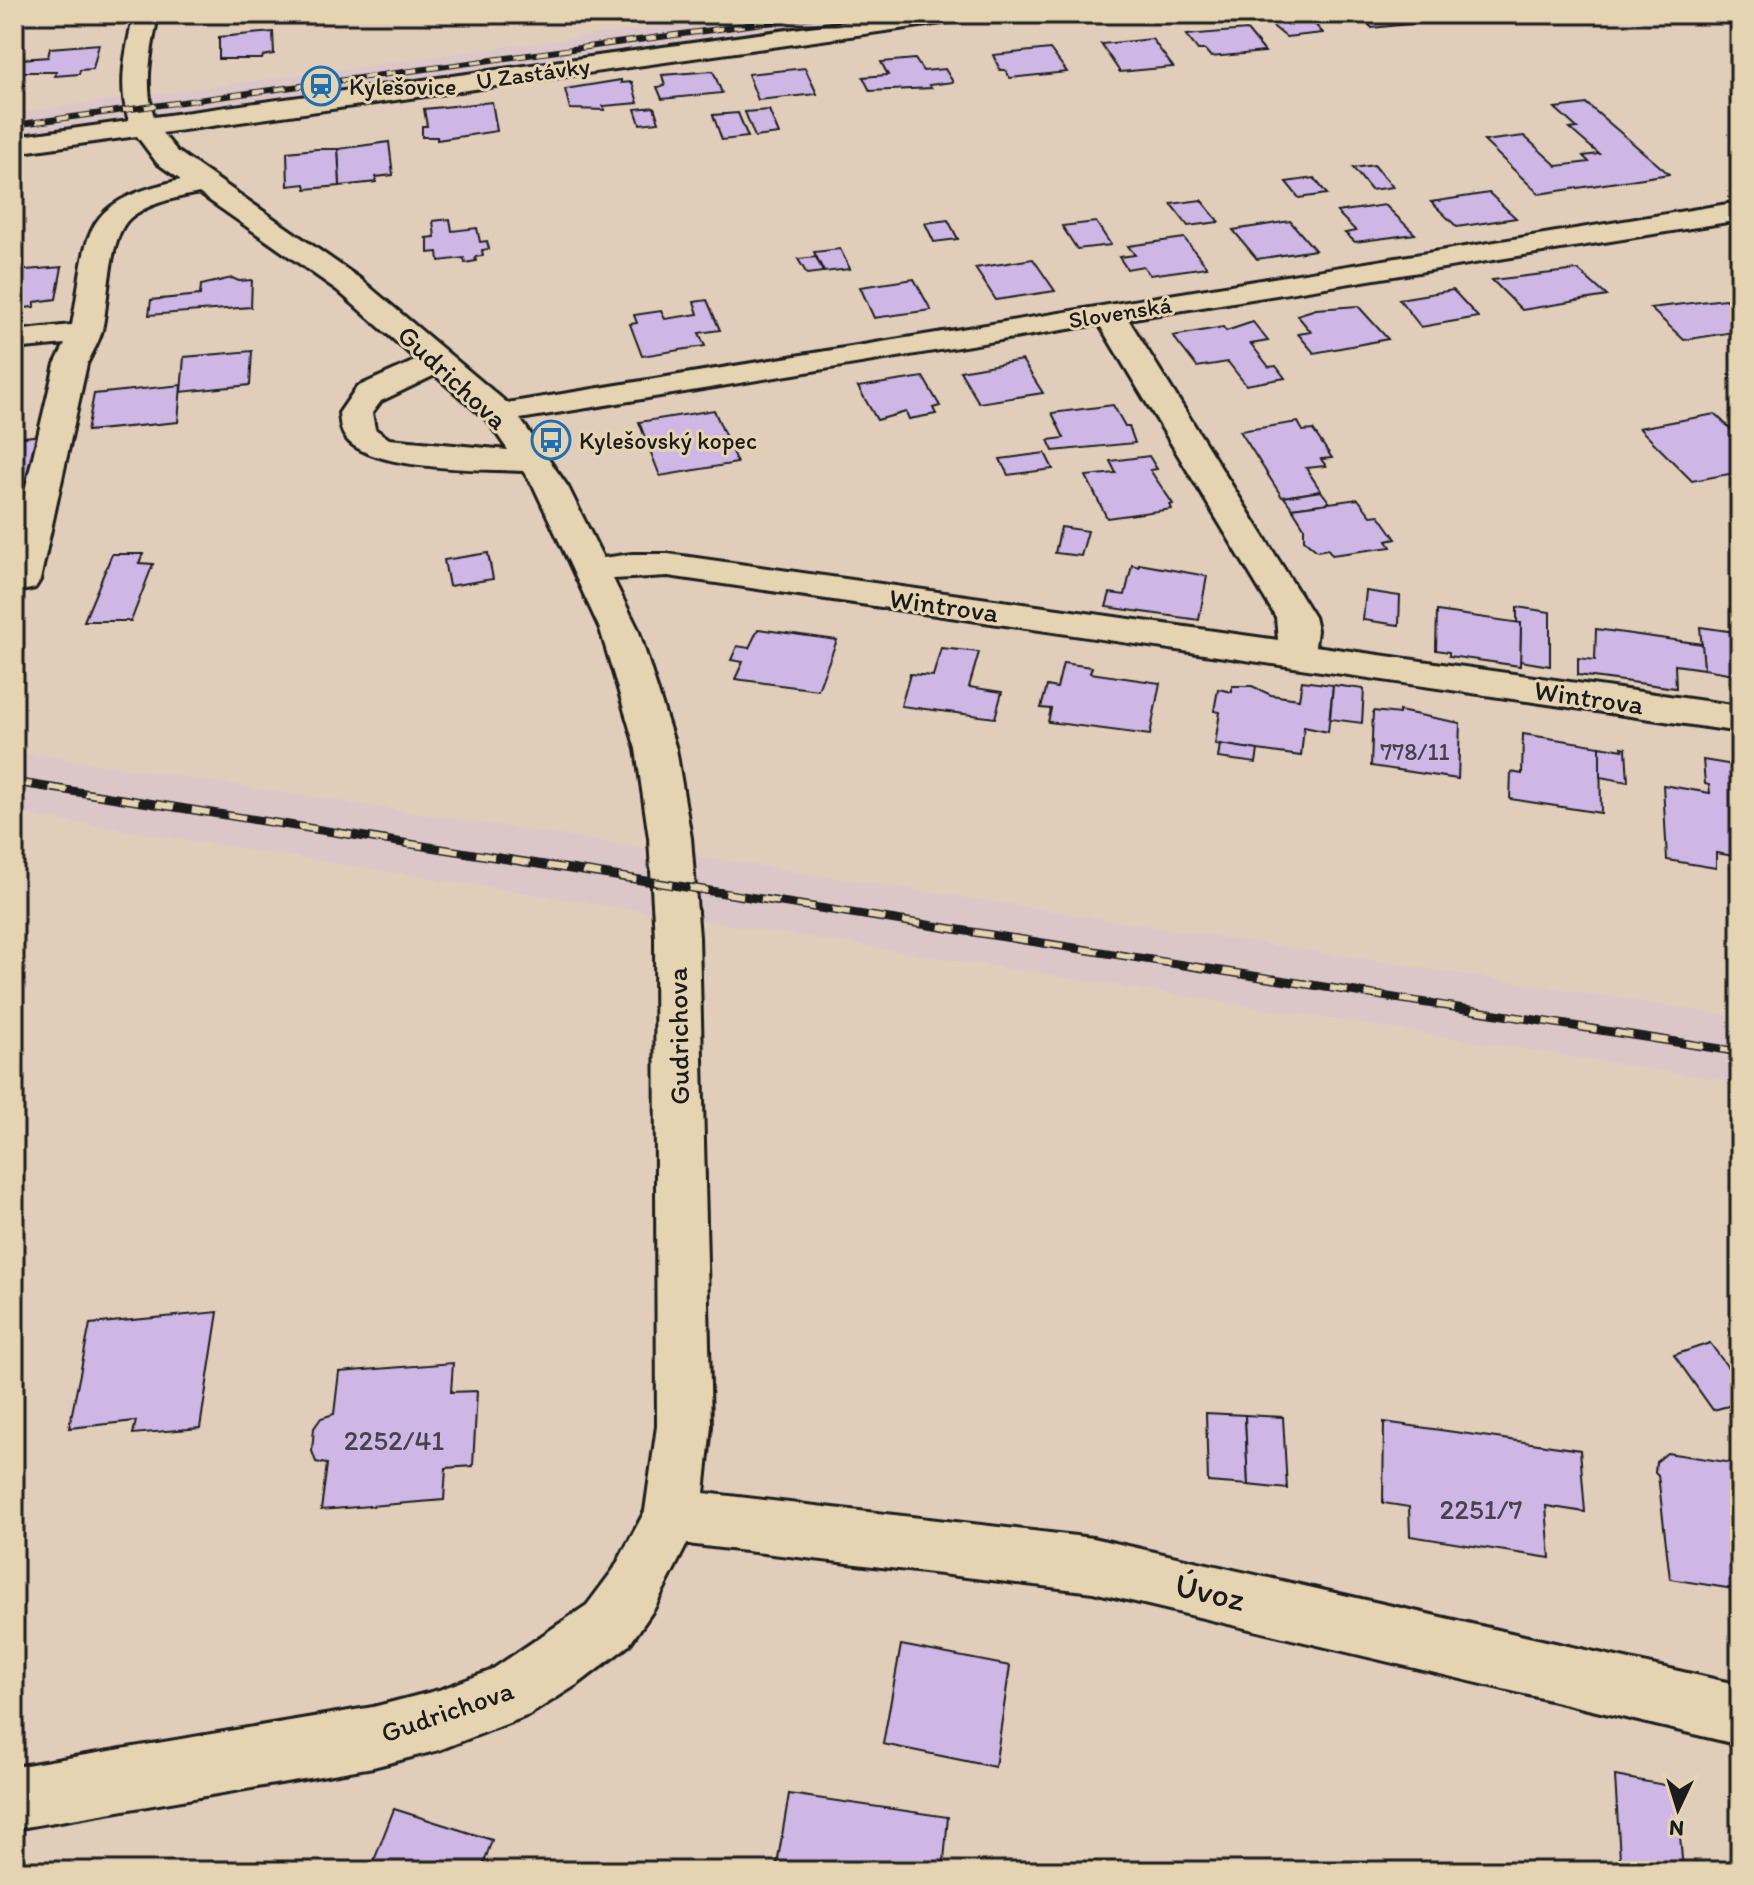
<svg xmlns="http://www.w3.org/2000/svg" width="1754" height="1885" font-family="Itim,sans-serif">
	<rect width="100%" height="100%" fill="#e0cebb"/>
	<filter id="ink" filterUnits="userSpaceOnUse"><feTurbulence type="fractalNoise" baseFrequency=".0125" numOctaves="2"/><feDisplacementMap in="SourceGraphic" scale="16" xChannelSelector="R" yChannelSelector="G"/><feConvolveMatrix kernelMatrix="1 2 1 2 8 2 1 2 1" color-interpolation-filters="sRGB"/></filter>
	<g filter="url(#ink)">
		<g fill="#dbc7c8">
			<path d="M 750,14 L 911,14 L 14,137 L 14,113 Z"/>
			<path d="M 14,751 L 1740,1017 L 1740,1083 L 14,813 Z"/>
		</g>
		<g fill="#ceb6e5" stroke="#1c1c1c" stroke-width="2">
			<path d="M 1268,14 L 1322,14 L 1326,17 L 1310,19 L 1323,33 L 1286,37 L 1269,23 L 1273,23 Z"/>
			<path d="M 1359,14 L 1418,14 L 1427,22 L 1372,28 Z"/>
			<path d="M 1247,30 L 1265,52 L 1211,57 L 1205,50 L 1198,50 L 1186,35 Z"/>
			<path d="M 273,32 L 274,54 L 263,56 L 262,59 L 219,59 L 219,37 Z"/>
			<path d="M 1152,39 L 1173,67 L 1120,72 L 1101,44 Z"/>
			<path d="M 99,44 L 93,69 L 80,70 L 79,74 L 55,76 L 56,72 L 19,72 L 21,59 L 48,57 L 50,48 Z"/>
			<path d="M 1050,49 L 1067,72 L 1010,78 L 1005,70 L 1000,70 L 993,55 Z"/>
			<path d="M 915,59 L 923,71 L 945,69 L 953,82 L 929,85 L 931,88 L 870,91 L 863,77 L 888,75 L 881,62 Z"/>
			<path d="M 805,68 L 817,94 L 758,100 L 748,74 Z"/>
			<path d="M 713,71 L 722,93 L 662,99 L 657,87 L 665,86 L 662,75 Z"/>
			<path d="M 621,80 L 621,83 L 632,82 L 638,103 L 603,106 L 605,110 L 570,109 L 565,89 Z"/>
			<path d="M 492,102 L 497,131 L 437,140 L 437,137 L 422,137 L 422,126 L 427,126 L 424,109 Z"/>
			<path d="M 1587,104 L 1669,174 L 1539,194 L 1484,141 L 1524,136 L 1557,166 L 1589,162 L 1583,156 L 1599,154 L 1570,129 L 1577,128 L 1555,108 Z"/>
			<path d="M 654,107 L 659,122 L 640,124 L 635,109 Z"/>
			<path d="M 769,110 L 779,134 L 755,137 L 745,112 Z"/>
			<path d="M 738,113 L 748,137 L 722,140 L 713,115 Z"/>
			<path d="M 389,142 L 393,175 L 376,177 L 376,182 L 340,186 L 338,149 Z"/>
			<path d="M 317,149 L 338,149 L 340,186 L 306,189 L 305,184 L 288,186 L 287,152 Z"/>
			<path d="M 1374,165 L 1393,187 L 1371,190 L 1353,168 Z"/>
			<path d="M 1314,178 L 1327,194 L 1299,198 L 1286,182 Z"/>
			<path d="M 1489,193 L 1516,218 L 1457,227 L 1431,202 Z"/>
			<path d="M 1201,200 L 1219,222 L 1188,226 L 1171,204 Z"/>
			<path d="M 1385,205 L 1415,234 L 1355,242 L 1345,233 L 1356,231 L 1337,212 Z"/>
			<path d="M 450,219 L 452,231 L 477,228 L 480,242 L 487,241 L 489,249 L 482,250 L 483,256 L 475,257 L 476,261 L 465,263 L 464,258 L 439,261 L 438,252 L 428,253 L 428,239 L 425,238 L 435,237 L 433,221 Z"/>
			<path d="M 948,220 L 958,239 L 934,242 L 925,223 Z"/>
			<path d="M 1290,221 L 1315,250 L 1257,259 L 1233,230 Z"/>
			<path d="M 1096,222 L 1111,245 L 1077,249 L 1062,226 Z"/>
			<path d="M 1184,238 L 1207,267 L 1150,275 L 1143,266 L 1127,269 L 1119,257 L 1135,255 L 1128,246 Z"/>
			<path d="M 840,249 L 850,269 L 824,272 L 814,252 Z"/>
			<path d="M 816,257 L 823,272 L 807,274 L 798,259 Z"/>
			<path d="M 1033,259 L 1055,291 L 996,300 L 975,268 Z"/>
			<path d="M 62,267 L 56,299 L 35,302 L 34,307 L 14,309 L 14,271 Z"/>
			<path d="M 1578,270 L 1607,296 L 1522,310 L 1492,280 Z"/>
			<path d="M 232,278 L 239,281 L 252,280 L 251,307 L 149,315 L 151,300 L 200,295 L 201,285 Z"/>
			<path d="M 914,279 L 931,310 L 874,318 L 860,287 Z"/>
			<path d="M 1453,290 L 1478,317 L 1421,327 L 1399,299 Z"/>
			<path d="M 1725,299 L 1740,313 L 1740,331 L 1684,340 L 1650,308 Z"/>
			<path d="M 707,300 L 720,330 L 699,333 L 705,346 L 642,356 L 630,324 L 637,323 L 634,315 L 661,311 L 665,319 L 698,314 L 694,302 Z"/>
			<path d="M 1358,306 L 1388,339 L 1314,353 L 1298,334 L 1311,332 L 1297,315 L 1316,309 Z"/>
			<path d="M 1253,322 L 1268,341 L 1251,344 L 1269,367 L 1276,366 L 1285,378 L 1246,385 L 1228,362 L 1197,367 L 1173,336 L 1223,327 L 1226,331 Z"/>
			<path d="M 252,351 L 250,385 L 181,392 L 184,357 Z"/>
			<path d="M 1022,360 L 1043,393 L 979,403 L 960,371 Z"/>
			<path d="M 923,377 L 940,406 L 933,408 L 936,414 L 909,419 L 906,412 L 877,420 L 858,387 Z"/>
			<path d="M 181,385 L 178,422 L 87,431 L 94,394 Z"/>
			<path d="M 1113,405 L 1125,426 L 1129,426 L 1135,443 L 1053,451 L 1048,440 L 1064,438 L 1052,413 Z"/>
			<path d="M 714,410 L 737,463 L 660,476 L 639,422 Z"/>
			<path d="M 1715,414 L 1740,438 L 1740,472 L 1692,481 L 1639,428 Z"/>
			<path d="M 1298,422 L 1303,431 L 1313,430 L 1332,458 L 1321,459 L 1326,466 L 1306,468 L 1321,491 L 1282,497 L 1240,431 Z"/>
			<path d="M 44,435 L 29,509 L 14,511 L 14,438 Z"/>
			<path d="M 1045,453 L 1053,469 L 1008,475 L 1000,459 Z"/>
			<path d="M 1149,456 L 1157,469 L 1150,470 L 1173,504 L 1170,505 L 1172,509 L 1107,518 L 1086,476 L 1116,473 L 1110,461 Z"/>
			<path d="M 1321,491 L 1330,503 L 1292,508 L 1284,497 Z"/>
			<path d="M 1358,499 L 1371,516 L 1379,515 L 1396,539 L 1387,541 L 1391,547 L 1332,555 L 1328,549 L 1317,551 L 1304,540 L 1304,527 L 1292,508 Z"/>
			<path d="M 1061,527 L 1088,531 L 1081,556 L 1055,553 Z"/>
			<path d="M 488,553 L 493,579 L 449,586 L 444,560 Z"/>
			<path d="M 112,554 L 143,554 L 139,563 L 153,564 L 131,621 L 84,621 Z"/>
			<path d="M 1139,564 L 1207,576 L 1199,620 L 1106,607 L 1110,593 L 1125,595 L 1132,565 L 1139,567 Z"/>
			<path d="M 1366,591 L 1400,596 L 1399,625 L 1363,620 Z"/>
			<path d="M 1517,607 L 1550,612 L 1550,666 L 1520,661 L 1521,623 L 1517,623 Z"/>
			<path d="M 1437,611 L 1521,623 L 1520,666 L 1449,656 L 1449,652 L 1436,650 Z"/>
			<path d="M 1700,627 L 1735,632 L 1740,675 L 1704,669 Z"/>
			<path d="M 758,629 L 837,640 L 818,690 L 735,679 L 743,662 L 731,660 L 737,646 L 749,648 Z"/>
			<path d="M 1596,629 L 1702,644 L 1704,669 L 1675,665 L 1676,688 L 1578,675 L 1578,658 L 1595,660 Z"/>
			<path d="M 941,648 L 979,652 L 969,687 L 1002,692 L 995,718 L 901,706 L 910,674 L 933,676 Z"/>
			<path d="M 1063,663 L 1092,667 L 1090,673 L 1160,683 L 1150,735 L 1048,722 L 1051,709 L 1041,708 L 1047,686 L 1057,688 Z"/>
			<path d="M 1302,681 L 1333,685 L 1328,732 L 1304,727 L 1301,756 L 1215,744 L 1220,712 L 1214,711 L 1218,689 L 1232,692 L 1232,686 L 1252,686 L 1271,695 L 1299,699 Z"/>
			<path d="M 1333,685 L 1364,689 L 1362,723 L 1330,719 Z"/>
			<path d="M 1373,711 L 1399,714 L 1399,711 L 1460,723 L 1458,779 L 1371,766 Z"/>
			<path d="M 1523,734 L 1600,746 L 1601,813 L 1510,799 L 1511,772 L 1522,774 Z"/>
			<path d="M 1220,744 L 1258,750 L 1256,763 L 1218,758 Z"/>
			<path d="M 1600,746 L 1623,750 L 1622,747 L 1626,748 L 1628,782 L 1600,777 Z"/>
			<path d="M 1703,760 L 1740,766 L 1740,857 L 1716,853 L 1716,868 L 1667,860 L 1663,785 L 1710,793 L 1709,785 L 1705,784 Z"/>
			<path d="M 218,1312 L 200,1428 L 133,1434 L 136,1421 L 69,1428 L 90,1324 Z"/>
			<path d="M 1710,1343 L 1740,1384 L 1740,1403 L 1713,1410 L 1674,1355 Z"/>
			<path d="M 453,1363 L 451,1392 L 477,1391 L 473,1466 L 446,1468 L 444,1500 L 321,1510 L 327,1464 L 316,1462 L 312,1451 L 314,1428 L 321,1418 L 334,1414 L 339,1372 Z"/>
			<path d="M 1206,1413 L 1245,1415 L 1248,1485 L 1208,1482 Z"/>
			<path d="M 1245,1415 L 1283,1417 L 1287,1489 L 1248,1485 Z"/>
			<path d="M 1384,1422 L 1580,1450 L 1585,1512 L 1546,1506 L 1550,1558 L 1410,1536 L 1409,1507 L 1383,1503 Z"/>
			<path d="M 1667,1453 L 1740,1464 L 1740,1590 L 1670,1579 L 1658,1475 L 1655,1472 L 1656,1462 Z"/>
			<path d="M 901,1645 L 1010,1666 L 995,1767 L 883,1744 Z"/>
			<path d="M 1615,1776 L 1676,1787 L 1683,1871 L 1620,1859 Z"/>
			<path d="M 789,1794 L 948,1817 L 943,1871 L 776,1871 Z"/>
			<path d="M 394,1809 L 492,1840 L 481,1871 L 370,1871 Z"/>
		</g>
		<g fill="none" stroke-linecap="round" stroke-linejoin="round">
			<g stroke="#1c1c1c" stroke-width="6">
				<path id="minor" d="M 134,14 L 158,14 C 152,48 143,83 154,117 L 903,14 L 968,14 L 965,19 L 956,21 L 162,133 L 177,151 L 359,278 L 507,403 L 1740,202 L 1740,220 L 1128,319 L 1314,617 L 1317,630 L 1315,646 L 1740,706 L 1740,732 L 668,576 L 613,579 L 638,629 L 676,749 L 691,838 L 699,937 L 711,1426 L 704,1493 L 1093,1538 L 1740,1685 L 1740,1745 L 1093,1592 L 687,1544 L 654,1609 L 629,1645 L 578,1684 L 529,1715 L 439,1750 L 373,1767 L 14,1829 L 14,1767 L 373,1707 L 439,1690 L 490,1671 L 587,1605 L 614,1569 L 645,1511 L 657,1426 L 655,937 L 649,838 L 636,749 L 600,629 L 534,487 L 523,471 C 482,469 368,471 345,437 C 340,430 340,421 339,413 L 357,387 L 417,360 L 337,290 L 199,193 C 176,198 150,202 130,218 C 108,237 109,301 102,330 C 99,342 92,353 87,364 L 40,580 L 35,588 L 22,591 L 14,589 L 14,537 L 55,364 L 65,344 L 14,349 L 14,331 L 72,325 C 89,232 77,203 181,180 L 157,163 L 137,136 L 14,153 L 14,137 L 129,121 C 117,85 126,50 134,14 ZM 1099,324 L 1276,617 L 1278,640 L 668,554 L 632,554 L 603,558 L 568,487 L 520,419 ZM 435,375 L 488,421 L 508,450 L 389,439 L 375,429 L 372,413 L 381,401 Z"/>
			</g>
			<use href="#minor" fill="#e5d4b1" fill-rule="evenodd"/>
			<g stroke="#1c1c1c" stroke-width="6">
				<path id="rail-far1" d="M 14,125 L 829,14"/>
			</g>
			<g stroke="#1c1c1c" stroke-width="9">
				<path id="rail" d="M 14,782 L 1740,1052"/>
			</g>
			<use href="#rail-far1" stroke="#e5d4b1" stroke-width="4" stroke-dasharray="11" stroke-linecap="butt"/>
			<use href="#rail" stroke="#e5d4b1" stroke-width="6" stroke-dasharray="18" stroke-linecap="butt"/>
		</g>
	</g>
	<defs>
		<g id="station-ring" transform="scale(2)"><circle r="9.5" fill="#e5d4b1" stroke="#1f6fb2" stroke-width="1.5"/><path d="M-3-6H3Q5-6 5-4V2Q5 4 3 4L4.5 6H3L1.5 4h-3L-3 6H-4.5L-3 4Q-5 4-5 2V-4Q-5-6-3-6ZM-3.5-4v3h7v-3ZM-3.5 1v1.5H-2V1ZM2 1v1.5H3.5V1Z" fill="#1f6fb2"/></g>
		<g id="bus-ring" transform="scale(2)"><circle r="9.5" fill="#e5d4b1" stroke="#1f6fb2" stroke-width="1.5"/><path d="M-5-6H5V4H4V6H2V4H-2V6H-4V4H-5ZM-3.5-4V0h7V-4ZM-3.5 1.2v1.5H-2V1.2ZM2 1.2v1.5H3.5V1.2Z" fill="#1f6fb2"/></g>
	</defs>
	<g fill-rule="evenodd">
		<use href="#station-ring" x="321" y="86"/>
		<use href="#bus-ring" x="551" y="440"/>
	</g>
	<g text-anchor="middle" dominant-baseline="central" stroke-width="6" stroke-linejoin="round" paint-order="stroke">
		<g font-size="24" fill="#1c1c1c" stroke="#e5d4b1">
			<text transform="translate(533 73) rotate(-8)">U Zastávky</text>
			<text transform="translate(1120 312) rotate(-9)">Slovenská</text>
		</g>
		<g font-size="24" fill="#1c1c1c" stroke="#e5d4b1" text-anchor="start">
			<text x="349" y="86">Kylešovice</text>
			<text x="579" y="440">Kylešovský kopec</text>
		</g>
		<g font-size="24" fill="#48424e">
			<text x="1415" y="751">778/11</text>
		</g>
		<g font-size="28" fill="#1c1c1c" stroke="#e5d4b1">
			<text transform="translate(453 377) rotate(43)">Gudrichova</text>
			<text transform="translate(944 605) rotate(8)">Wintrova</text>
			<text transform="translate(1589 697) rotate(8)">Wintrova</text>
			<text transform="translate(678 1036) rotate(-91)">Gudrichova</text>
			<text transform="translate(447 1711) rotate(-19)">Gudrichova</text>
		</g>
		<g font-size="28" fill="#48424e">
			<text x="394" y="1440">2252/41</text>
			<text x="1481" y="1509">2251/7</text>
		</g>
		<g font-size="34" fill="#1c1c1c" stroke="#e5d4b1">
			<text transform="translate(1210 1592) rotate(13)">Úvoz</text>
		</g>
	</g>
	<rect width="1754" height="1885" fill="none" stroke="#e5d4b1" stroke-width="48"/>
	<rect x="24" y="24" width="1706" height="1837" fill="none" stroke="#1c1c1c" stroke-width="3" filter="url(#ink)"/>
	<g transform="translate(1678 1809) rotate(184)" stroke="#e5d4b1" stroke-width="6" paint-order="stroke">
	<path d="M0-6L14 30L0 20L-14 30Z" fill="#1c1c1c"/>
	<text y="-12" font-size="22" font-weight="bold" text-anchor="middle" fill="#1c1c1c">N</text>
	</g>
</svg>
